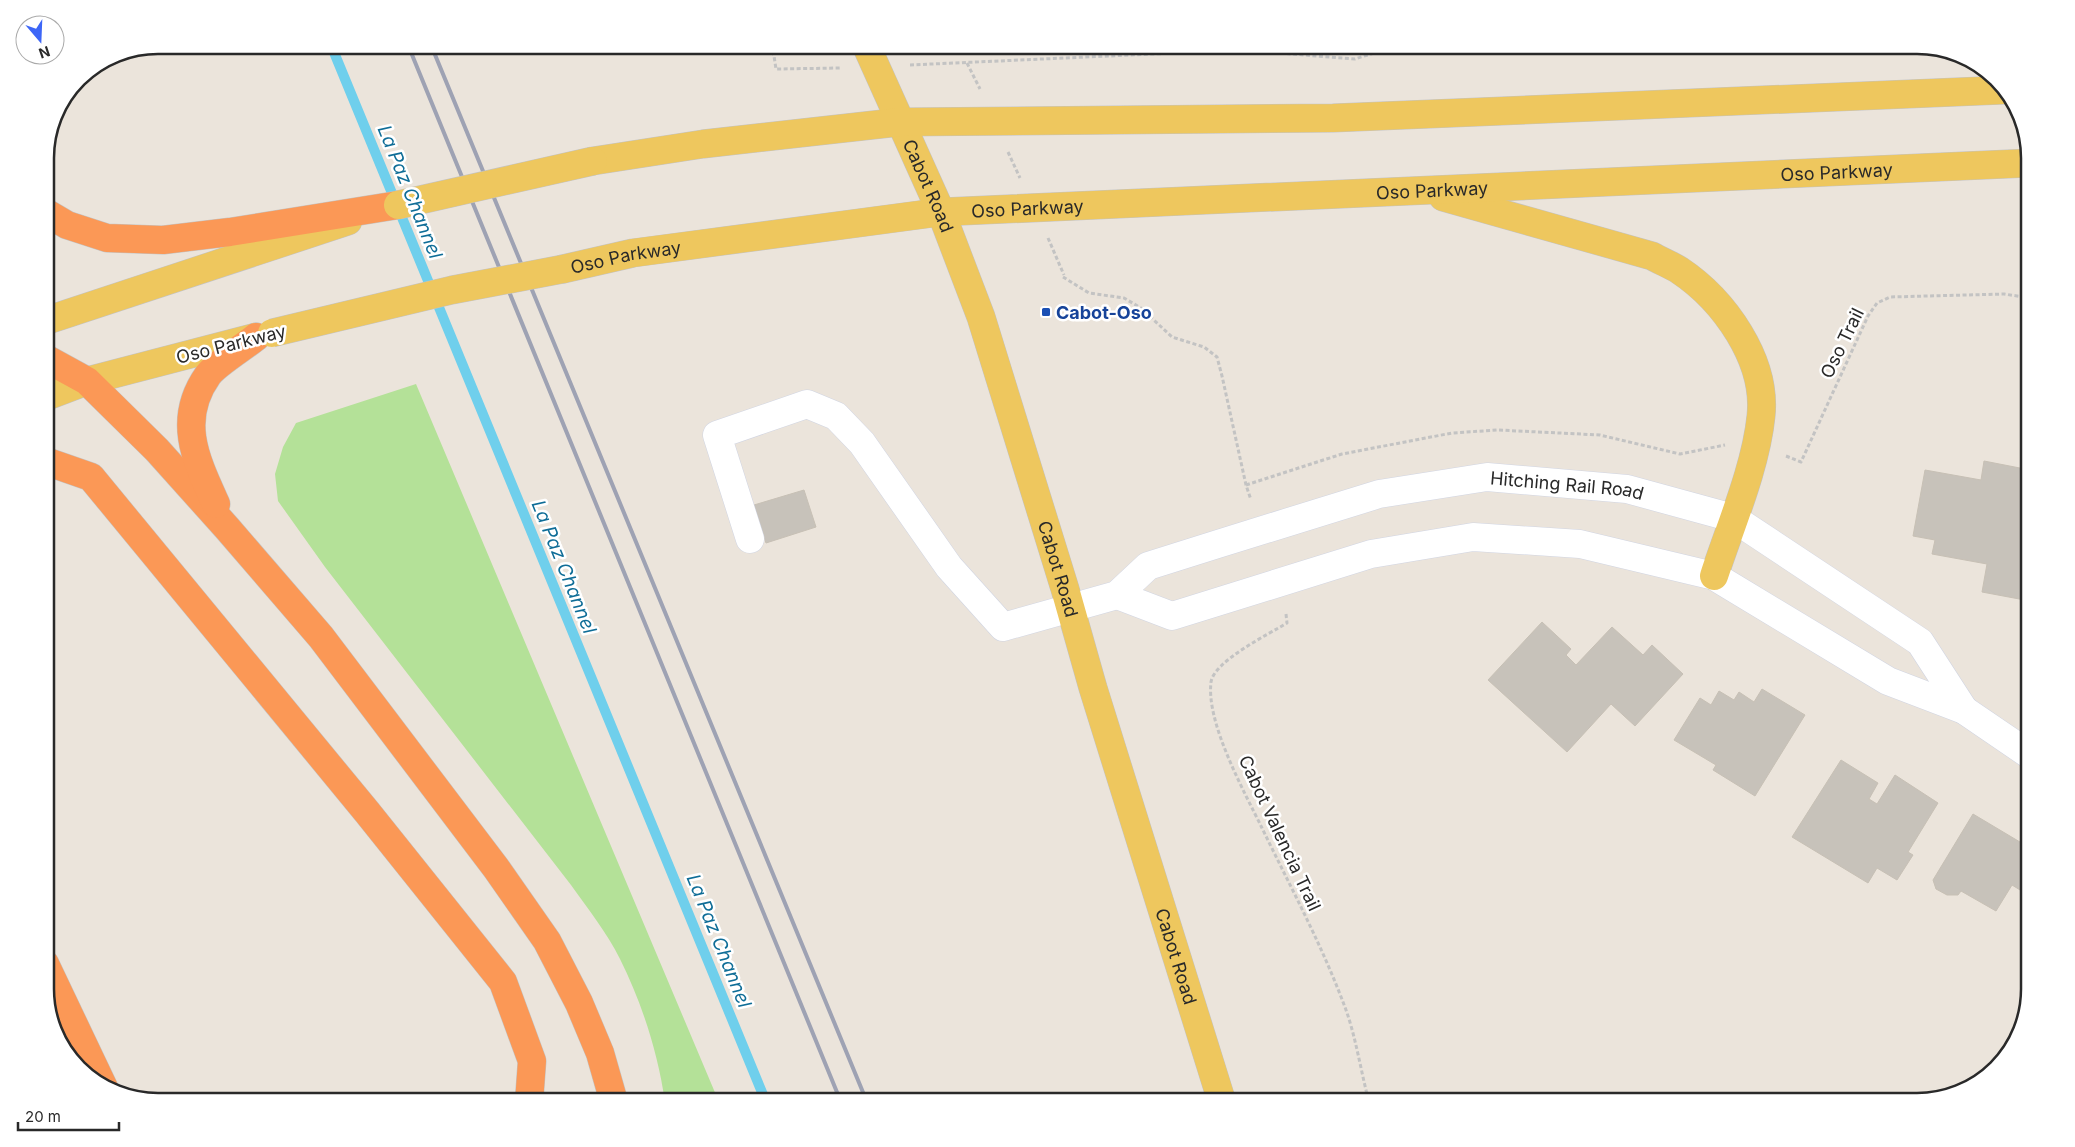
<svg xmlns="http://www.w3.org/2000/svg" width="2075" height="1147" font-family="Inter,sans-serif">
	<rect width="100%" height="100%" fill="#ebe4db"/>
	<path fill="#b4e198" d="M 416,384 L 719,1102 L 665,1102 C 658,1053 642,1003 620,959 C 607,933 588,909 571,885 L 325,567 L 278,501 L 275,474 L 283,447 L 296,423 Z"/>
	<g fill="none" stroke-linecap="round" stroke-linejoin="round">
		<path stroke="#6fcfec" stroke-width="10" d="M 331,45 L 766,1102"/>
	</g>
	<g fill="#c7c2ba" stroke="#c7c0b5">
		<path d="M 1984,461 L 2030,470 L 2030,601 L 1982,592 L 1987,564 L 1932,554 L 1935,540 L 1913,536 L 1925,470 L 1981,480 Z"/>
		<path d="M 804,490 L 816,527 L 766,543 L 754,505 Z"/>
		<path d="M 1542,622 L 1571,649 L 1566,655 L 1576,665 L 1612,627 L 1643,655 L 1652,645 L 1683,674 L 1635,726 L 1611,704 L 1567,752 L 1488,680 Z"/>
		<path d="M 1762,689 L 1805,715 L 1755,796 L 1713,770 L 1716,765 L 1674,740 L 1700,698 L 1711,705 L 1719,691 L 1734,700 L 1739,692 L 1754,702 Z"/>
		<path d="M 1841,760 L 1878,783 L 1869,799 L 1877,804 L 1895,775 L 1938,803 L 1908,852 L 1913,855 L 1897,880 L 1877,868 L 1868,883 L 1792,837 Z"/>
		<path d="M 1973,814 L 2030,848 L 2030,885 L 2025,893 L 2012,885 L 1996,911 L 1961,891 L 1958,895 L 1947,895 L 1936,889 L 1933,880 Z"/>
	</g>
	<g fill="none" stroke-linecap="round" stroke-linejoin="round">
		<g stroke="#d1d5e2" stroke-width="29">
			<g id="minor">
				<path id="s1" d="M 750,539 L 717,435 L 807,404 L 836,416 L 862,443 L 949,567 L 1003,627 L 1117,595 L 1148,566 L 1221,543 L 1379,494 L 1487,477 L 1627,489 L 1733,518 L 1920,642 L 1964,710"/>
				<path d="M 1117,595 L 1172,616 L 1371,554 L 1473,537 L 1580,544 L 1714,576 L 1888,681 L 1964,710 L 2030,755"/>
			</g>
		</g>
		<g stroke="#c3c3c3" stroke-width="29">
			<g id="major">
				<path id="s2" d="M 866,45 L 941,212 L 981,317 L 1065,589 L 1093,688 L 1222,1102"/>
				<path d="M 593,161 L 703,144 L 900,122 L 1333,118 L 2004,90"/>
				<path d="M 1443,197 L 1652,256 C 1661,261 1671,265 1679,270 C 1724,300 1767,360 1761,416 C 1756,467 1730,527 1714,576"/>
				<path id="s3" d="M 563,269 L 633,253 L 941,212 L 2030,163"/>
				<path d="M 45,321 L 348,221"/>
				<path d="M 45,397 L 87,381 L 256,337"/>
			</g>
		</g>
		<g stroke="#c3c3c3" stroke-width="29">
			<g id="highway">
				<path d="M 45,212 L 67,225 L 107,238 L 163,240 L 230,232 L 398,205"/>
				<path d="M 45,358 L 87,381 L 157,450 L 227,528 L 321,637 L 496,868 L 547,941 L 579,1003 L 600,1053 L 614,1102"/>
				<path d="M 45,461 L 91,477 L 367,812 L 503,982 L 532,1061 L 529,1102"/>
				<path d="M 216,504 C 196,460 176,420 208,375 C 216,364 244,347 256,337"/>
				<path d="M 45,964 L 104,1088"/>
			</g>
		</g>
		<g stroke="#c3c3c3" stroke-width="3" stroke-dasharray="4 2.5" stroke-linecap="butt">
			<path d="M 770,45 L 774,56 L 776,69 L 841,68"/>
			<path d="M 967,63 L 980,89"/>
			<path d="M 910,65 L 1241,50 L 1355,59 L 1399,45"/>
			<path d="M 1008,152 L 1020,178"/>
			<path d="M 1048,238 L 1064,275"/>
			<path d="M 1063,277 L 1089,293 L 1124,298 L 1141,308 L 1172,337 L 1204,347 L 1217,357 L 1222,376 L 1246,485 L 1251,500"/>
			<path d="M 1786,456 L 1801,462 L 1868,316 L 1877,303 L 1890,297 L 2004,294 L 2030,298"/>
			<path d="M 1246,485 L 1342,454 L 1452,433 L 1498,430 L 1600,435 L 1680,454 L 1725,445"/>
			<path d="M 1286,614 L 1287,623 C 1269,634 1214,661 1211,682 C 1206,723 1244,791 1262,828 C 1291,888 1323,947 1346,1010 C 1356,1038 1361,1072 1369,1102"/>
		</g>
		<use href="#minor" stroke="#fff" stroke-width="28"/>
		<use href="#major" stroke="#eec75e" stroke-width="28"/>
		<use href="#highway" stroke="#fb9856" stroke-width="28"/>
		<g stroke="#9ea2b3" stroke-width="4">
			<path d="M 408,45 L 841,1102"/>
			<path d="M 431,45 L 867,1102"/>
		</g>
		<g stroke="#c3c3c3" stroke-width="29" stroke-linecap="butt">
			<g id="major-bridge">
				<path d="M 398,205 L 593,161"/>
				<path d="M 272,333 L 452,290 L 563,269"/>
			</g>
		</g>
		<use href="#major-bridge" stroke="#eec75e" stroke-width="28"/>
	</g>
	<rect fill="#1a4fb4" stroke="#fff" stroke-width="2" x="1041" y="307" width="10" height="10" rx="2.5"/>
	<g text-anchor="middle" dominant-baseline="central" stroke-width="5" stroke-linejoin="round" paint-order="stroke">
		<g font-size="18" fill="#292929" stroke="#fff">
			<text stroke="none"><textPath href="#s3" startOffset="1279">Oso Parkway</textPath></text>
			<text stroke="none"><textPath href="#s2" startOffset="154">Cabot Road</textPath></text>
			<text stroke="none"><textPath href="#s3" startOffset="874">Oso Parkway</textPath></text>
			<text stroke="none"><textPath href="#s3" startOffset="469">Oso Parkway</textPath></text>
			<text stroke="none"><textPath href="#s3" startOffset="64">Oso Parkway</textPath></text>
			<text transform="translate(1842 343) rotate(-64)">Oso Trail</text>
			<text transform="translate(231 344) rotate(-14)">Oso Parkway</text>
			<text stroke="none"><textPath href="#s1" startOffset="1098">Hitching Rail Road</textPath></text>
			<text stroke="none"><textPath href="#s2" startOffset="559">Cabot Road</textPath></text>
			<text transform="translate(1280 833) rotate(65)">Cabot Valencia Trail</text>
			<text stroke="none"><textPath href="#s2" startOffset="964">Cabot Road</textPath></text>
		</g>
		<g font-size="18" font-weight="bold" fill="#164399" stroke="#fff" text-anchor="start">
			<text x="1056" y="312">Cabot-Oso</text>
		</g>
		<g font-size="19" font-style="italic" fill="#0f6d97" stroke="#fff">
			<text transform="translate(410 192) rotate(68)">La Paz Channel</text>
			<text transform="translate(564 567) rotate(68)">La Paz Channel</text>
			<text transform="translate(719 941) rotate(68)">La Paz Channel</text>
		</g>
	</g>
	<path d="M0 0H2075V1147H0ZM158 54H1917A104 104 0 0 1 2021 158V989A104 104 0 0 1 1917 1093H158A104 104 0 0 1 54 989V158A104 104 0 0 1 158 54Z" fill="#fff" fill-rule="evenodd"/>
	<path fill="none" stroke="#292929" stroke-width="2.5" d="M158 54H1917A104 104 0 0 1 2021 158V989A104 104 0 0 1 1917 1093H158A104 104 0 0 1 54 989V158A104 104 0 0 1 158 54Z"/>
	<g transform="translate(40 40) rotate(161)"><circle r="24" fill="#ffffff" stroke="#a9a9a9"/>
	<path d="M0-4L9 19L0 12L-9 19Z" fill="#3d66f7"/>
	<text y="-8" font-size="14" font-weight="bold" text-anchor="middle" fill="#292929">N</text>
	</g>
	<path d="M18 1122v8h101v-8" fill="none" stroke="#292929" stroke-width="2.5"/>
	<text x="25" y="1122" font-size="15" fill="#292929" stroke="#ffffff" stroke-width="4" paint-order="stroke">20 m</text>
</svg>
